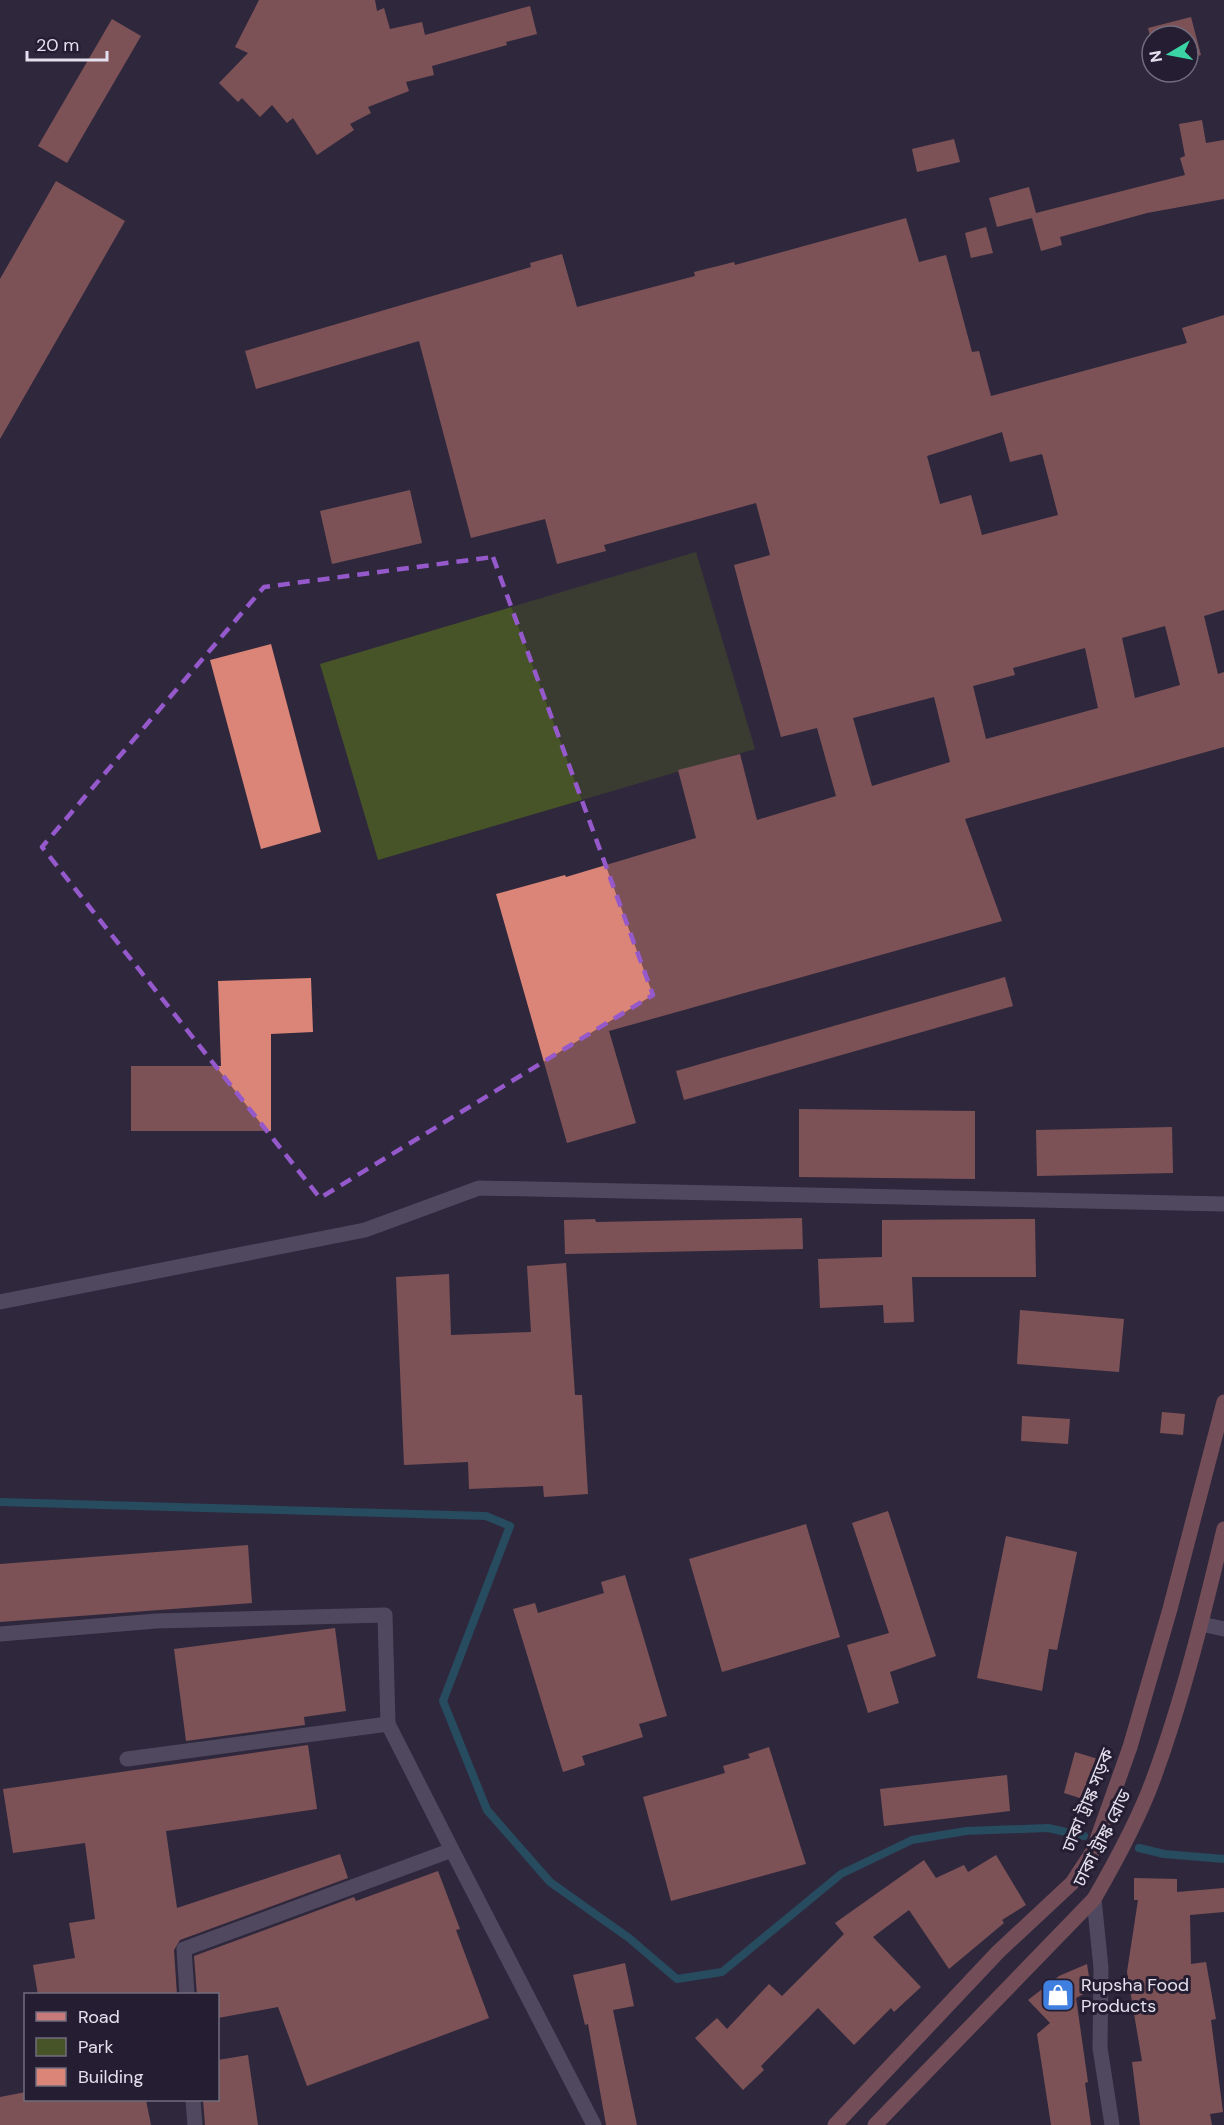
<svg xmlns="http://www.w3.org/2000/svg" width="1224" height="2125" font-family="'DM Sans','Noto Sans Bengali',sans-serif">
	<rect width="100%" height="100%" fill="#2f283d"/>
	<path fill="#475427" d="M 696,552 L 755,749 L 378,860 L 320,664 Z"/>
	<g fill="none" stroke-linecap="round" stroke-linejoin="round">
		<g stroke="#1e758b" stroke-width="8">
			<path d="M 0,1502 L 486,1516 L 510,1526 L 443,1701 L 487,1810 L 550,1882 L 629,1938 L 677,1979 L 722,1972 L 841,1874 L 912,1840 L 966,1831 L 1048,1828 L 1084,1836"/>
			<path d="M 1139,1848 L 1164,1854 L 1224,1859"/>
		</g>
	</g>
	<g fill="#da8578" fill-rule="evenodd">
		<path d="M 259,0 L 375,0 L 377,11 L 384,8 L 390,29 L 422,22 L 425,35 L 530,6 L 537,34 L 506,42 L 507,45 L 432,66 L 434,75 L 406,82 L 409,91 L 368,107 L 371,113 L 350,124 L 354,130 L 317,155 L 293,118 L 287,123 L 272,105 L 260,117 L 242,98 L 238,102 L 219,83 L 248,53 L 235,47 Z"/>
		<path d="M 1191,17 L 1201,55 L 1188,59 L 1188,36 L 1152,36 L 1152,43 L 1148,28 Z"/>
		<path d="M 112,19 L 141,36 L 67,163 L 38,146 Z"/>
		<path d="M 1202,120 L 1206,143 L 1224,140 L 1224,199 L 1147,213 L 1060,237 L 1062,245 L 1041,251 L 1032,218 L 997,227 L 989,198 L 1029,187 L 1036,213 L 1185,175 L 1180,158 L 1185,156 L 1179,124 Z"/>
		<path d="M 954,139 L 960,162 L 917,172 L 912,149 Z"/>
		<path d="M 56,181 L 125,221 L 0,439 L 0,279 Z"/>
		<path d="M 906,218 L 919,262 L 946,255 L 972,352 L 979,351 L 991,396 L 1187,343 L 1182,328 L 1224,315 L 1224,610 L 1204,616 L 1218,674 L 1224,672 L 1224,747 L 965,819 L 1002,921 L 609,1031 L 636,1123 L 567,1143 L 496,894 L 565,875 L 566,877 L 696,838 L 678,770 L 740,754 L 757,820 L 836,796 L 817,728 L 781,737 L 745,607 L 734,565 L 770,555 L 756,503 L 604,545 L 606,551 L 557,564 L 545,519 L 471,538 L 419,341 L 256,389 L 245,351 L 531,267 L 530,263 L 562,254 L 577,307 L 695,276 L 694,272 L 734,262 L 735,265 ZM 1002,432 L 1010,462 L 1042,454 L 1058,515 L 982,535 L 971,495 L 940,504 L 927,456 ZM 1165,626 L 1180,685 L 1135,698 L 1122,638 ZM 1085,648 L 1098,708 L 986,739 L 973,686 L 1015,675 L 1013,668 ZM 934,697 L 950,762 L 872,786 L 853,718 Z"/>
		<path d="M 986,227 L 993,253 L 971,258 L 965,233 Z"/>
		<path d="M 410,490 L 422,543 L 332,564 L 320,511 Z"/>
		<path d="M 271,644 L 321,832 L 261,849 L 210,660 Z"/>
		<path d="M 1005,977 L 1013,1006 L 684,1100 L 676,1071 Z"/>
		<path d="M 311,978 L 313,1032 L 271,1034 L 271,1131 L 131,1131 L 131,1066 L 221,1066 L 218,981 Z"/>
		<path d="M 799,1109 L 975,1111 L 975,1179 L 799,1177 Z"/>
		<path d="M 1172,1127 L 1173,1173 L 1037,1176 L 1036,1130 Z"/>
		<path d="M 802,1218 L 803,1249 L 565,1254 L 564,1220 L 595,1219 L 596,1222 Z"/>
		<path d="M 1035,1219 L 1036,1277 L 912,1277 L 914,1322 L 884,1323 L 883,1305 L 820,1308 L 818,1259 L 882,1257 L 882,1220 Z"/>
		<path d="M 566,1263 L 575,1395 L 582,1395 L 588,1494 L 544,1497 L 543,1486 L 469,1489 L 468,1462 L 404,1465 L 396,1277 L 449,1274 L 451,1335 L 531,1332 L 527,1266 Z"/>
		<path d="M 1020,1310 L 1124,1319 L 1119,1372 L 1017,1364 Z"/>
		<path d="M 1162,1412 L 1185,1414 L 1183,1435 L 1160,1433 Z"/>
		<path d="M 1022,1416 L 1070,1419 L 1068,1444 L 1021,1441 Z"/>
		<path d="M 888,1511 L 936,1656 L 890,1672 L 899,1703 L 868,1713 L 847,1645 L 889,1633 L 852,1523 Z"/>
		<path d="M 806,1524 L 840,1637 L 722,1672 L 689,1559 Z"/>
		<path d="M 1006,1536 L 1077,1552 L 1057,1650 L 1049,1649 L 1042,1691 L 977,1678 Z"/>
		<path d="M 248,1545 L 252,1603 L 0,1622 L 0,1564 Z"/>
		<path d="M 625,1575 L 667,1716 L 639,1724 L 643,1737 L 582,1756 L 585,1765 L 563,1772 L 513,1609 L 535,1603 L 538,1613 L 604,1593 L 601,1582 Z"/>
		<path d="M 335,1628 L 346,1711 L 304,1717 L 305,1725 L 186,1741 L 174,1649 Z"/>
		<path d="M 308,1745 L 317,1809 L 166,1831 L 177,1908 L 340,1854 L 348,1878 L 180,1940 L 174,1950 L 177,1995 L 38,1995 L 33,1965 L 75,1958 L 69,1923 L 95,1919 L 85,1843 L 13,1853 L 3,1789 Z"/>
		<path d="M 769,1747 L 806,1864 L 671,1901 L 643,1797 L 725,1773 L 723,1766 L 750,1758 L 748,1754 Z"/>
		<path d="M 1075,1752 L 1098,1759 L 1086,1800 L 1064,1793 Z"/>
		<path d="M 1007,1775 L 1010,1811 L 884,1826 L 880,1789 Z"/>
		<path d="M 996,1855 L 1026,1905 L 1002,1920 L 1004,1923 L 949,1969 L 909,1910 L 873,1937 L 921,1987 L 894,2012 L 891,2008 L 854,2045 L 818,2008 L 761,2066 L 764,2070 L 743,2090 L 695,2038 L 717,2018 L 727,2029 L 769,1984 L 782,1996 L 844,1934 L 835,1923 L 924,1860 L 936,1878 L 964,1865 L 968,1872 Z"/>
		<path d="M 438,1871 L 460,1929 L 456,1930 L 489,2018 L 307,2086 L 278,2007 L 218,2018 L 218,1995 L 197,1995 L 194,1956 L 354,1897 L 356,1901 Z"/>
		<path d="M 1134,1878 L 1177,1879 L 1177,1892 L 1224,1888 L 1224,1912 L 1190,1915 L 1191,1964 L 1206,1962 L 1216,2019 L 1211,2020 L 1223,2112 L 1210,2114 L 1212,2125 L 1140,2125 L 1132,2062 L 1142,2061 L 1127,1972 L 1138,1900 L 1134,1900 Z"/>
		<path d="M 625,1963 L 634,2006 L 613,2010 L 637,2125 L 606,2125 L 588,2024 L 585,2025 L 573,1975 Z"/>
		<path d="M 1087,1964 L 1091,1990 L 1076,1998 L 1088,2082 L 1085,2083 L 1091,2125 L 1051,2125 L 1037,2034 L 1050,2023 L 1028,2000 L 1059,1976 Z"/>
		<path d="M 248,2055 L 258,2125 L 205,2125 L 203,2100 L 218,2100 L 218,2060 Z"/>
		<path d="M 26,2092 L 26,2100 L 146,2100 L 151,2125 L 0,2125 L 0,2097 Z"/>
	</g>
	<g fill="none" stroke-linecap="round" stroke-linejoin="round">
		<g stroke="#787089" stroke-width="15">
			<path d="M 0,1302 L 365,1230 L 479,1188 L 1224,1204"/>
			<path d="M 1201,1624 L 1224,1629"/>
			<path d="M 0,1634 L 156,1621 L 385,1615 L 388,1724"/>
			<path d="M 127,1759 L 388,1724 L 452,1850"/>
			<path d="M 1094,1899 L 1101,1968 L 1100,2048 L 1112,2125"/>
			<path d="M 187,1994 L 184,1949 L 452,1850 L 594,2125"/>
			<path d="M 193,2100 L 195,2125"/>
		</g>
		<g stroke="#c67b7a" stroke-width="15">
			<path d="M 835,2125 L 998,1952 L 1072,1883 L 1093,1851 L 1130,1747 L 1170,1609 L 1224,1402"/>
			<path d="M 875,2125 L 1094,1899 C 1116,1861 1138,1821 1153,1780 C 1183,1699 1204,1613 1224,1529"/>
		</g>
	</g>
	<path d="M0 0H1224V2125H0ZM 493,557 L 653,995 L 320,1198 L 42,847 L 264,587 Z" fill="#2f283d" fill-opacity=".55" fill-rule="evenodd"/>
	<path fill="none" stroke="#9559cb" stroke-width="4.5" stroke-dasharray="12 8" stroke-linejoin="round" d="M 493,557 L 653,995 L 320,1198 L 42,847 L 264,587 Z"/>
	<defs>
		<g id="shop-square" transform="scale(1.725)"><rect x="-9" y="-9" width="18" height="18" rx="4" fill="#3f7fe0" stroke="#251e32"/><path d="M-5-2.5h2.3a2.7 3.5 0 0 1 5.4 0H5L5.5 6h-11ZM-1.5-2.5h3a1.5 2.3 0 0 0-3 0Z" fill="#fff"/></g>
	</defs>
	<g fill-rule="evenodd">
		<use href="#shop-square" x="1058" y="1995"/>
	</g>
	<g text-anchor="middle" dominant-baseline="central" stroke-width="6" stroke-linejoin="round" paint-order="stroke">
		<g font-size="18" fill="#e4e0ee" stroke="#251e32">
			<text transform="translate(1088 1800) rotate(-68)">ঢাকা ট্রাঙ্ক সড়ক</text>
			<text transform="translate(1102 1838) rotate(-63)">ঢাকা ট্রাঙ্ক রোড</text>
		</g>
		<g font-size="18" fill="#e4e0ee" stroke="#251e32" text-anchor="start">
			<text x="1081" y="1985">Rupsha Food<tspan x="1081" dy="21">Products</tspan></text>
		</g>
	</g>
	<rect x="24" y="1993" width="195" height="108" fill="#251e32" stroke="#716c7d" stroke-width="1.5"/>
	<rect x="36" y="2012" width="30" height="9" fill="#c67b7a" stroke="#716c7d" stroke-width="1.5"/>
	<text x="78" y="2023" font-size="18" fill="#e4e0ee">Road</text>
	<rect x="36" y="2038" width="30" height="18" fill="#475427" stroke="#716c7d" stroke-width="1.5"/>
	<text x="78" y="2053" font-size="18" fill="#e4e0ee">Park</text>
	<rect x="36" y="2068" width="30" height="18" fill="#da8578" stroke="#716c7d" stroke-width="1.5"/>
	<text x="78" y="2083" font-size="18" fill="#e4e0ee">Building</text>
	<g transform="translate(1170 54) rotate(260)"><circle r="28" fill="#251e32" stroke="#716c7d" stroke-width="1.5"/>
	<path d="M0-4.5L10 22L0 15L-10 22Z" fill="#3ad4a5"/>
	<text y="-9" font-size="16" font-weight="bold" text-anchor="middle" fill="#e4e0ee">N</text>
	</g>
	<path d="M27 51v9h80v-9" fill="none" stroke="#e4e0ee" stroke-width="3"/>
	<text x="36" y="51" font-size="18" fill="#e4e0ee" stroke="#251e32" stroke-width="4.5" paint-order="stroke">20 m</text>
</svg>
